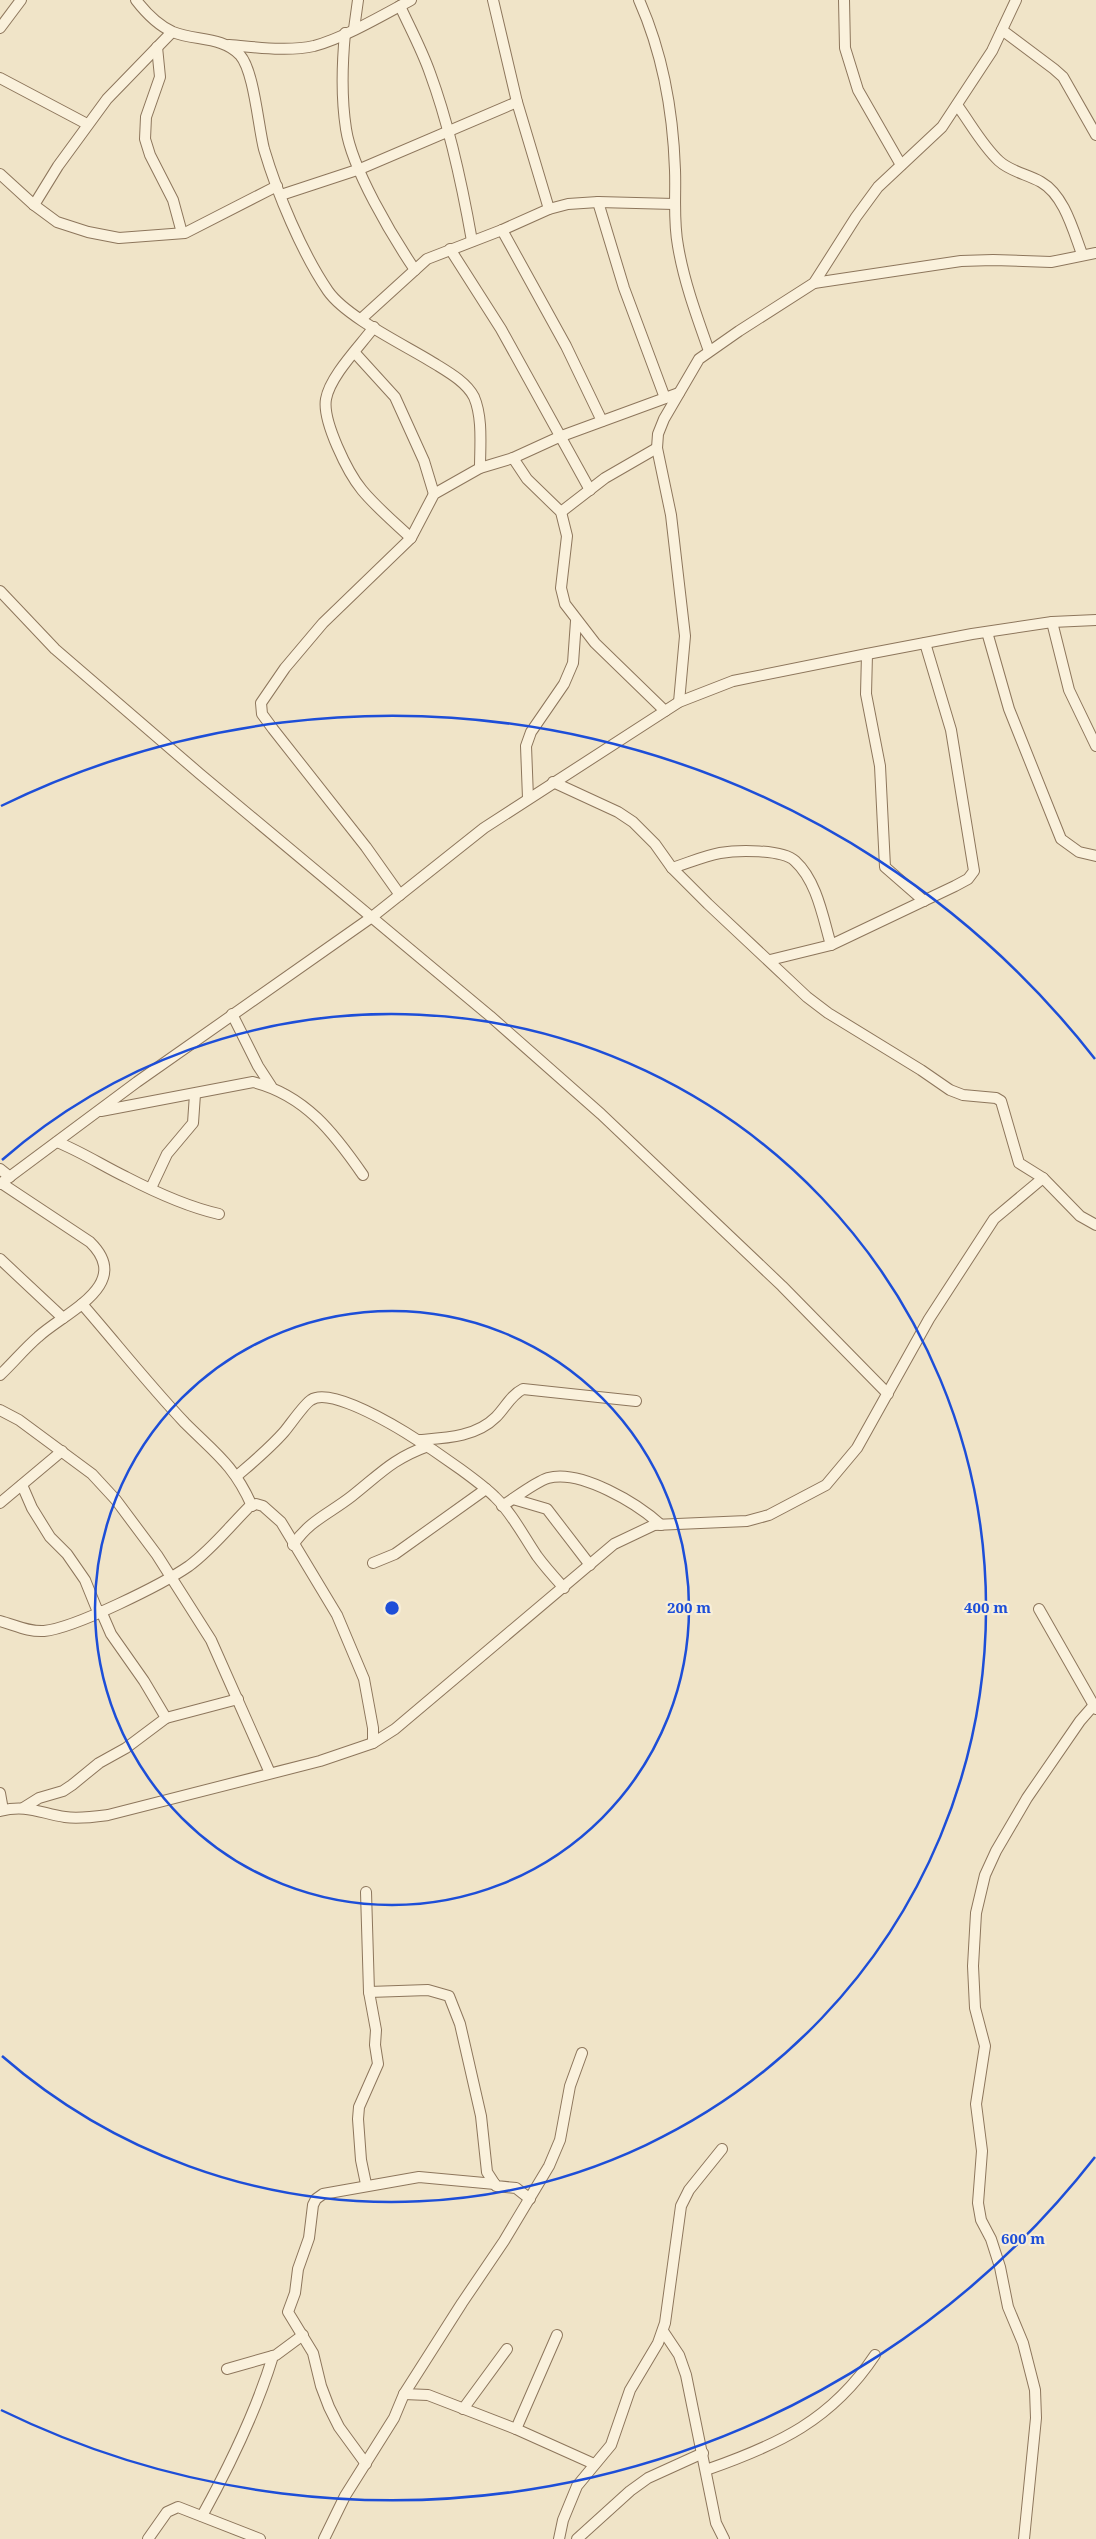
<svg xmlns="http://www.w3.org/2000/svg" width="1096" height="2539" font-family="'Noto Serif',serif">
	<rect width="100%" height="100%" fill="#f0e4c8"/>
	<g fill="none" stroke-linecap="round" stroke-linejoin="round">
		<g stroke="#8d765c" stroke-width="12">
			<g id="minor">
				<path d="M 136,0 C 146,13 157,25 173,32 C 195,41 222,36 240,55 C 254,71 258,125 264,149 C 277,193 302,253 328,291 C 347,318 407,346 437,365 C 450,373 467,383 474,397 C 483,418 480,446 480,468"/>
				<path d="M 493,0 L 517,102 L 549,209"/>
				<path d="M 639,0 C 663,54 673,110 675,170 C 676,195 673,220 678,246 C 684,282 697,317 709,351"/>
				<path d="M 844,0 L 845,48 L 858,90 L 901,165"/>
				<path d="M 400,6 C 410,28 422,50 430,73 C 450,127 462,184 472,241"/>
				<path d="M 0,28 L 21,0"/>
				<path d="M 354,29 L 358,0"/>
				<path d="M 1002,30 L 1054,69 L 1063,77 L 1096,135"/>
				<path d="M 345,33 C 342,65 341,97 346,129 C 352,169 392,236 415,270"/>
				<path d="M 229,45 C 256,47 287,52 314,46 C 344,38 383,15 411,0"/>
				<path d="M 157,47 L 160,77 L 146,117 L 145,139 L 150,155 L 173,200 L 182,233"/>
				<path d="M 0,78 L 87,124"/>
				<path d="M 957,105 C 971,124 982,145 999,161 C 1011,172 1027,174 1041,182 C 1064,195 1073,230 1082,254"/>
				<path d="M 0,174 L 34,205 L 57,222 L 88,232 L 119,238 L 185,233 L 277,186"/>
				<path d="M 281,195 L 360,169 L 517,102"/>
				<path d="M 598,202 L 624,288 L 665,398"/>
				<path d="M 34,205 L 58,166 L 107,99 L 172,32"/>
				<path d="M 502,230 L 566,346 L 602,421"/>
				<path d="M 450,249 L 501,329 L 590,490"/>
				<path d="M 814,283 L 961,261 L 993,260 L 1051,262 L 1096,253"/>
				<path d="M 361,319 L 427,259 L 502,230 L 549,209 L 568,204 L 598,202 L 674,204"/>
				<path d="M 374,327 C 360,346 330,376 326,399 C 322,421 348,473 362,490 C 376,507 394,522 411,538"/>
				<path d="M 355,353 L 395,397 L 424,461 L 434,494"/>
				<path d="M 513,458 L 527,479 L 561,512 L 567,536 L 561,588 L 565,604 L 595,643 L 665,711"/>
				<path d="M 561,512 L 605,478 L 657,448"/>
				<path d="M 0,591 L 55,649 L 200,774 L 490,1016 L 601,1114 L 782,1286 L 888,1394"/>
				<path d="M 1052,622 L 1069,690 L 1096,746"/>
				<path d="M 987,632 L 1009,709 L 1061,839 L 1079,852 L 1096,856"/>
				<path d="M 867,654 L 866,694 L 880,766 L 885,867 L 924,901"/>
				<path d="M 679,702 L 685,636 L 671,515 L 657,448 L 658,434 L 664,419 L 699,359 L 739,331 L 814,283 L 856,217 L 878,187 L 942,127 L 992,51 L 1016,0"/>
				<path d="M 553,782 L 618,812 L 633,822 L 655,844 L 672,868 L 708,904 L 807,997 L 828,1013 L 921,1070 L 950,1090 L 963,1095 L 996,1098 L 1001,1101 L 1019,1163 L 1043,1178 L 1080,1216 L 1096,1225"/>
				<path d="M 528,798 L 526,746 L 531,732 L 564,684 L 573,663 L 576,621"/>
				<path d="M 672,868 C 688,863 704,856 720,853 C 737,850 782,849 795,861 C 817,881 823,918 831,945"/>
				<path d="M 400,895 L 366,847 L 273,729 L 262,714 L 261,703 L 285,668 L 323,623 L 411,538 L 434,494 L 480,468 L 513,458 L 559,437 L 679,393"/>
				<path d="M 770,960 L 831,945 L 955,886 L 968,879 L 974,871 L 951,730 L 925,643"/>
				<path d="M 232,1014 L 258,1066 L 271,1086"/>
				<path d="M 101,1111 L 253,1082 C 305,1095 334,1133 363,1175"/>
				<path d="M 57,1142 C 82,1152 103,1166 126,1177 C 155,1192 188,1207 219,1214"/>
				<path d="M 0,1169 L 10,1177"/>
				<path d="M 0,1184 L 137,1082 L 372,917 L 484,828 L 679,702 L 733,681 L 867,654 L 972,634 L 1052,622 L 1096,620"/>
				<path d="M 151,1188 L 167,1154 L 193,1123 L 195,1094"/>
				<path d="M 0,1259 L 63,1318"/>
				<path d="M 82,1304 C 116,1343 149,1385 185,1423 C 215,1453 234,1465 252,1506"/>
				<path d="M 0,1375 C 13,1363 24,1349 38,1337 C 65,1312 134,1285 90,1242 L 1,1183"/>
				<path d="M 0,1410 L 19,1420 L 92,1474 L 116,1500 L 157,1555 L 211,1640 L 270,1773"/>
				<path d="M 420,1440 C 446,1438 476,1437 496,1417 C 505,1408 511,1395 523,1389 L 636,1401"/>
				<path d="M 237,1476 C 253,1462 270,1448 284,1432 C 290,1425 305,1403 311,1400 C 340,1380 472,1474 495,1497 C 512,1513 524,1537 537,1556 C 545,1567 555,1578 564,1588"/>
				<path d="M 22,1485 L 32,1508 L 50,1537 L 67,1554 L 85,1580 L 98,1612"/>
				<path d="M 513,1499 L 547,1509 L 590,1565"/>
				<path d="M 0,1503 L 62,1451"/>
				<path d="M 502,1506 C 515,1498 535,1482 548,1478 C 581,1469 638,1504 661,1525"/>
				<path d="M 293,1545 C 310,1520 329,1514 352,1496 C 380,1474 392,1459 428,1446"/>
				<path d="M 373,1563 L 395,1554 L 486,1489"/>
				<path d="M 1039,1609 L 1096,1709"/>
				<path d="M 101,1611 L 111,1634 L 144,1681 L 166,1718"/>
				<path d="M 0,1621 C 15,1625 28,1632 44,1631 C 75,1628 163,1584 189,1566 C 212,1549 229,1527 249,1507 L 256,1504 L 263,1506 L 281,1522 L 337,1615 L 364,1679 L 373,1728 L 373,1743"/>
				<path d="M 0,1793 L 3,1810"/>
				<path d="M 23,1808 L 39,1798 L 63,1791 L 72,1785 L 99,1763 L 126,1748 L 166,1718 L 238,1699"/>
				<path d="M 0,1811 C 26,1804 40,1813 65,1817 C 79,1819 93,1817 108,1815 L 320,1761 L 373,1743 L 395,1729 L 614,1544 L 654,1525 L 747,1521 L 769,1515 L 826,1485 L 857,1448 L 929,1319 L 994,1219 L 1043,1178"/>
				<path d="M 366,1892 L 369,1992 L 376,2030 L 375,2045 L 378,2064 L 359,2107 L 358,2119 L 361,2160 L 366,2184"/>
				<path d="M 369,1992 L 428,1990 L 449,1996 L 460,2024 L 481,2116 L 487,2172 L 496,2186 L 516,2188 L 530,2199"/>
				<path d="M 663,2331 L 679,2355 L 686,2375 L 716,2523 L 724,2539"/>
				<path d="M 227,2369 L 276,2355 L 303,2335"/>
				<path d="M 404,2394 L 428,2395 L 516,2429 L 594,2464"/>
				<path d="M 463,2409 L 507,2349"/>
				<path d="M 516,2429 L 557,2335"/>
				<path d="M 366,2464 L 339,2427 L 329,2407 L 321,2386 L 313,2353 L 288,2312 L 295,2293 L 298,2269 L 309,2238 L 313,2205 L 316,2199 L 323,2194 L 419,2177 L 495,2184"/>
				<path d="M 706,2470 C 778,2445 832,2420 875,2355"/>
				<path d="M 202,2516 C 230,2465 256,2412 273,2356"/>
				<path d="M 148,2539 L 167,2512 L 178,2507 L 260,2539"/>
				<path d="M 324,2539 L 345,2496 L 394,2418 L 404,2394 L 462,2303 L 504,2241 L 549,2166 L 560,2140 L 570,2086 L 582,2053"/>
				<path d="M 559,2539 L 563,2520 L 577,2486 L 611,2445 L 630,2390 L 658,2343 L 665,2323 L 681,2206 L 689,2190 L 722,2149"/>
				<path d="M 577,2539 L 630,2491 L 648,2478 L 703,2453"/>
				<path d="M 1024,2539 L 1036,2418 L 1035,2390 L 1023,2343 L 1008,2307 L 1000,2267 L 991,2239 L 981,2220 L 978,2203 L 982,2151 L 976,2104 L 985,2046 L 975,2008 L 973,1966 L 976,1913 L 985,1875 L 996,1851 L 1027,1798 L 1080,1721 L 1094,1705"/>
			</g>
		</g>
		<use href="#minor" stroke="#faf1dc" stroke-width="10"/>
	</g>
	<g fill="none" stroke="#1d4ed8" stroke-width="2.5">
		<circle cx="392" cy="1608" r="297"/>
		<path d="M2 1160A594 594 0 1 1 2 2056"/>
		<path d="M1095 2157A892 892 0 0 1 1 2410M1 806A892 892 0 0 1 1095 1059"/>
	</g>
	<circle cx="392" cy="1608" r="8" fill="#1d4ed8" stroke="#f7eed8" stroke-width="2.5"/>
	<g font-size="15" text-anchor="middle" font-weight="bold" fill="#1d4ed8" stroke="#f7eed8" stroke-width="4.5" stroke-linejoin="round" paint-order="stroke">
		<text x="689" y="1613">200 m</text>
		<text x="986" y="1613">400 m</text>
		<text x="1023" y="2244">600 m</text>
	</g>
</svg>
